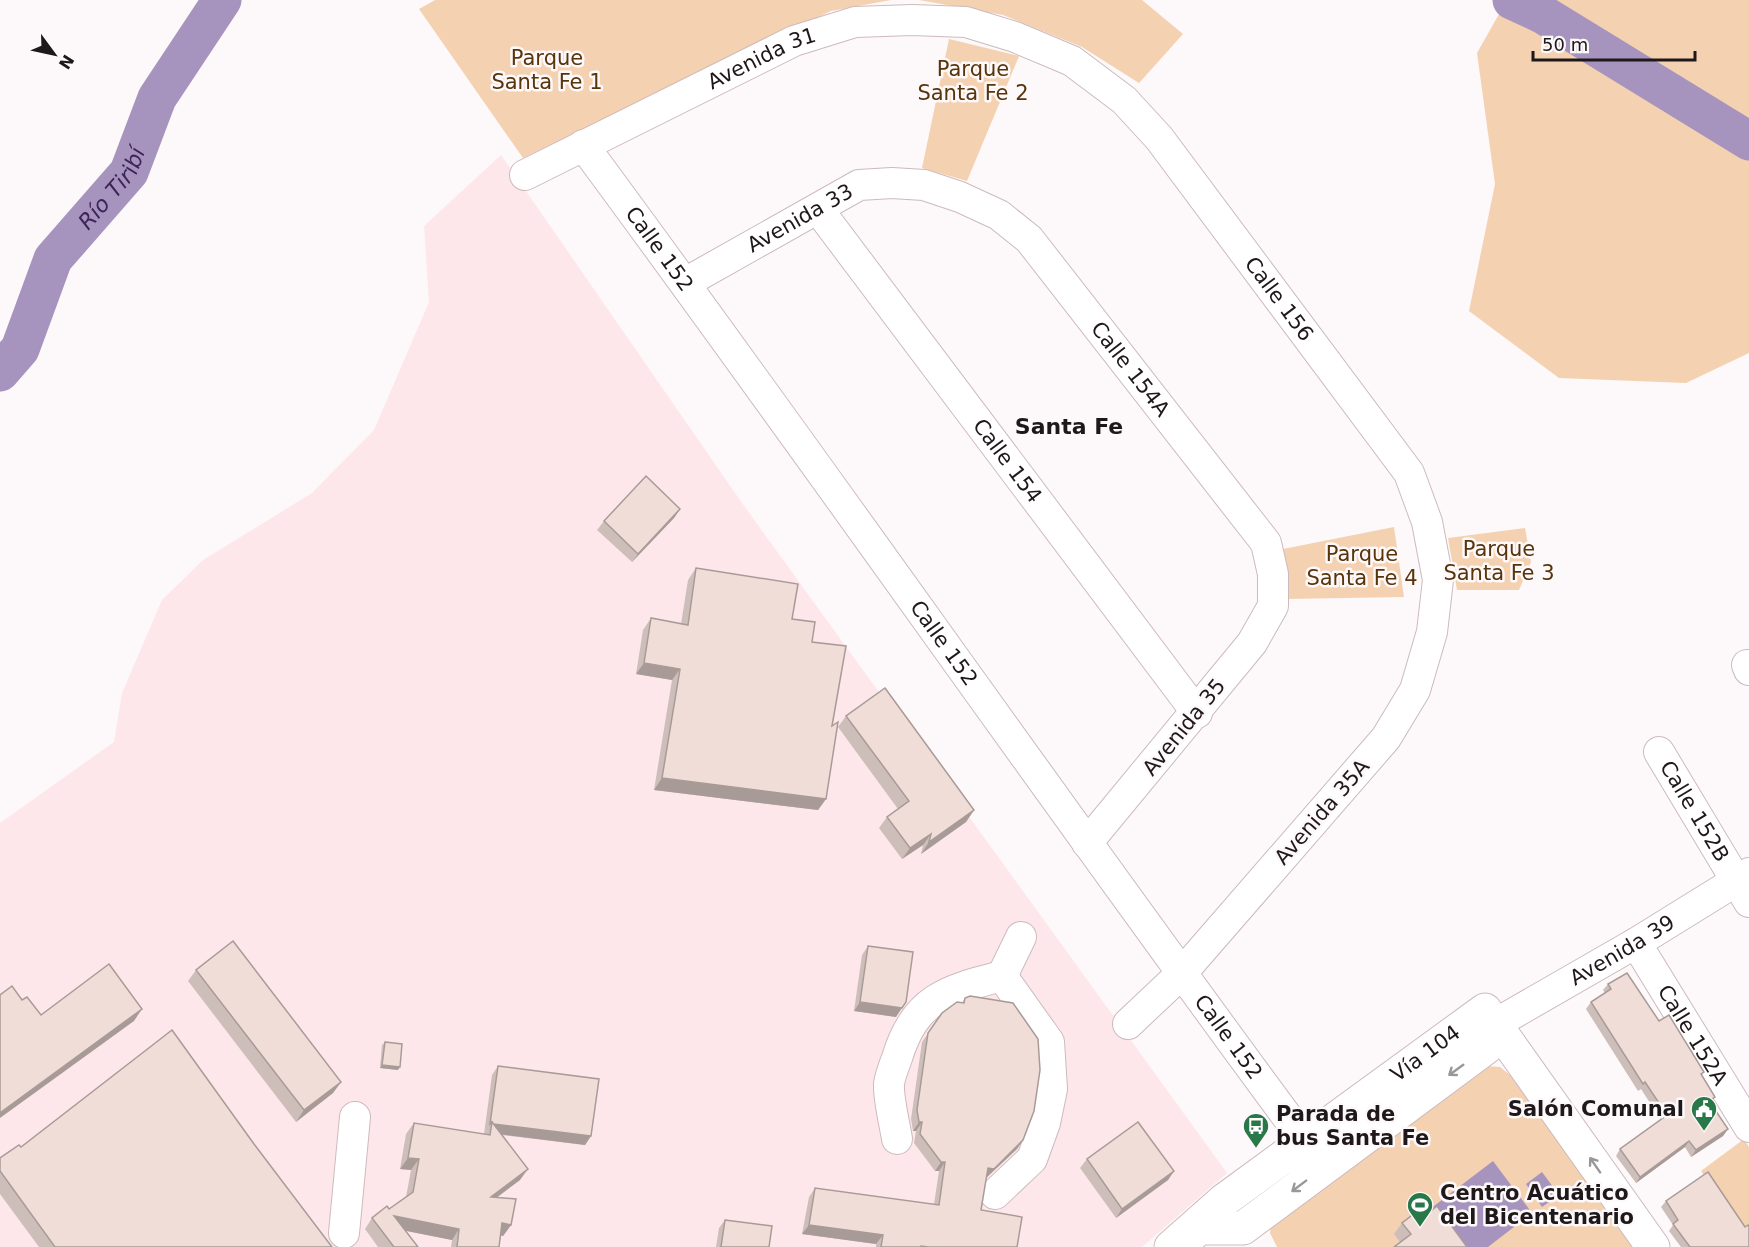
<svg xmlns="http://www.w3.org/2000/svg" width="1749" height="1247" font-family="'DejaVu Sans',sans-serif">
	<rect width="100%" height="100%" fill="#fdf8f9"/>
	<path fill="#fee7eb" d="M 501,155 L 742,503 L 1227,1173 L 1142,1247 L 0,1247 L 0,823 L 114,742 L 122,693 L 162,600 L 203,560 L 312,493 L 374,430 L 429,302 L 424,226 Z"/>
	<g fill="#f4d1b1">
		<path d="M 435,0 L 891,0 L 831,11 L 523,158 L 419,9 Z"/>
		<path d="M 919,0 L 1142,0 L 1183,34 L 1139,83 L 1082,47 L 1003,15 Z"/>
		<path d="M 1507,0 L 1749,0 L 1749,353 L 1686,383 L 1559,378 L 1469,311 L 1495,184 L 1477,53 Z"/>
		<path d="M 949,39 L 1019,56 L 967,181 L 922,168 Z"/>
		<path d="M 1394,527 L 1404,597 L 1285,599 L 1278,550 Z"/>
		<path d="M 1525,528 L 1531,562 L 1519,590 L 1457,590 L 1448,538 Z"/>
		<path d="M 1486,1066 L 1500,1067 L 1510,1075 L 1637,1247 L 1277,1247 L 1270,1233 L 1271,1223 Z"/>
		<path d="M 1744,1139 L 1749,1147 L 1749,1237 L 1701,1171 Z"/>
	</g>
	<g fill="#a694be">
		<path d="M 1493,1161 L 1532,1213 L 1488,1247 L 1459,1247 L 1430,1209 Z"/>
		<path d="M 1542,1172 L 1559,1195 L 1542,1207 L 1526,1184 Z"/>
	</g>
	<g fill="none" stroke-linecap="round" stroke-linejoin="round">
		<g stroke="#a694be" stroke-width="39">
			<path d="M 1512,0 L 1542,14 L 1749,141"/>
			<path id="s1" d="M 0,372 L 20,349 L 53,259 L 129,172 L 157,98 L 222,0"/>
		</g>
		<g stroke="#cdbabd" stroke-width="32">
			<g id="minor">
				<path id="s2" d="M 583,145 C 827,475 1061,812 1305,1141 L 1305,1151 L 1295,1159"/>
				<path id="s3" d="M 525,175 L 794,41 L 855,22 L 912,20 L 966,22 L 1015,37 L 1072,61 L 1124,100 L 1159,138 L 1409,473 L 1427,522 L 1438,580 L 1432,632 L 1415,690 L 1386,738 L 1181,974 L 1128,1024"/>
				<path id="s4" d="M 818,209 L 1197,713"/>
				<path id="s5" d="M 685,283 L 859,185 L 892,183 L 924,185 L 960,197 L 999,215 L 1029,239 L 1266,543 L 1273,574 L 1273,606 L 1252,643 L 1087,843"/>
				<path d="M 1747,665 L 1749,670"/>
				<path id="s6" d="M 1659,752 L 1749,902"/>
				<path id="s7" d="M 1636,943 L 1749,1127"/>
				<path id="s8" d="M 1495,1024 L 1636,943 L 1749,873"/>
				<path d="M 897,1139 C 895,1125 888,1098 889,1084 C 890,1076 894,1066 897,1058 C 915,998 947,990 1002,976"/>
				<path d="M 995,1194 L 1032,1159 L 1045,1123 L 1052,1089 L 1049,1042 L 1002,976 L 1021,937"/>
				<path d="M 344,1233 L 355,1117"/>
			</g>
		</g>
		<g stroke="#cdbabd" stroke-width="35">
			<g id="major">
				<path d="M 1188,1238 L 1199,1228 L 1243,1228 L 1503,1035"/>
				<path id="s9" d="M 1171,1247 L 1223,1201 L 1485,1010 L 1653,1247"/>
			</g>
		</g>
		<use href="#minor" stroke="#fff" stroke-width="30"/>
		<use href="#major" stroke="#fff" stroke-width="33"/>
	</g>
	<g fill="#cebeba">
		<path d="M 680,509 L 674,518 L 632,562 L 597,530 L 604,521 Z"/>
		<path d="M 696,568 L 792,619 L 812,642 L 832,726 L 826,799 L 818,810 L 654,790 L 672,680 L 636,674 L 643,630 L 651,618 L 681,624 L 688,580 Z"/>
		<path d="M 846,716 L 974,810 L 966,822 L 921,854 L 923,845 L 902,859 L 879,828 L 887,817 L 898,809 L 838,727 Z"/>
		<path d="M 868,946 L 896,1017 L 854,1011 L 862,955 Z"/>
		<path d="M 196,970 L 341,1082 L 333,1093 L 296,1122 L 188,981 Z"/>
		<path d="M 1608,984 L 1659,1021 L 1704,1072 L 1702,1075 L 1715,1097 L 1711,1103 L 1728,1129 L 1723,1136 L 1691,1157 L 1685,1147 L 1636,1183 L 1616,1156 L 1620,1149 L 1661,1120 L 1641,1089 L 1638,1091 L 1586,1009 L 1591,1002 L 1605,993 L 1603,990 Z"/>
		<path d="M 965,998 L 1023,1140 L 1017,1149 L 987,1177 L 986,1177 L 981,1210 L 1017,1247 L 876,1247 L 876,1244 L 802,1234 L 809,1197 L 815,1188 L 934,1204 L 939,1171 L 935,1171 L 914,1143 L 916,1131 L 913,1131 L 911,1119 L 922,1042 L 942,1013 L 962,1003 Z"/>
		<path d="M 385,1042 L 398,1070 L 380,1068 L 382,1045 Z"/>
		<path d="M 498,1066 L 591,1136 L 585,1145 L 502,1135 L 520,1180 L 497,1197 L 511,1225 L 503,1236 L 501,1235 L 499,1247 L 451,1247 L 452,1240 L 406,1231 L 418,1247 L 378,1247 L 365,1229 L 372,1218 L 389,1209 L 406,1197 L 411,1170 L 400,1169 L 406,1134 L 414,1123 L 484,1134 L 492,1075 Z"/>
		<path d="M 254,1144 L 332,1247 L 39,1247 L 0,1194 L 0,1158 L 21,1147 Z"/>
		<path d="M 1087,1159 L 1174,1171 L 1168,1180 L 1116,1218 L 1080,1168 Z"/>
		<path d="M 1666,1201 L 1745,1227 L 1749,1247 L 1681,1247 L 1669,1231 L 1673,1225 L 1661,1207 Z"/>
		<path d="M 1432,1210 L 1467,1247 L 1400,1242 L 1394,1234 L 1402,1223 Z"/>
		<path d="M 725,1220 L 769,1247 L 716,1247 L 719,1228 Z"/>
	</g>
	<g fill="#a89b97">
		<path d="M 680,509 L 674,518 L 632,562 L 638,554 Z"/>
		<path d="M 644,663 L 680,669 L 672,680 L 636,674 Z"/>
		<path d="M 662,778 L 826,799 L 818,810 L 654,790 Z"/>
		<path d="M 974,810 L 966,822 L 921,854 L 929,842 Z"/>
		<path d="M 931,834 L 923,845 L 902,859 L 910,848 Z"/>
		<path d="M 860,1002 L 902,1008 L 896,1017 L 854,1011 Z"/>
		<path d="M 142,1009 L 134,1021 L 0,1118 L 0,1113 Z"/>
		<path d="M 382,1065 L 400,1067 L 398,1070 L 380,1068 Z"/>
		<path d="M 341,1082 L 333,1093 L 296,1122 L 304,1110 Z"/>
		<path d="M 919,1122 L 922,1122 L 916,1131 L 913,1131 Z"/>
		<path d="M 492,1124 L 591,1136 L 585,1145 L 490,1133 Z"/>
		<path d="M 1728,1129 L 1723,1136 L 1691,1157 L 1696,1150 Z"/>
		<path d="M 1023,1140 L 1017,1149 L 987,1177 L 982,1177 L 988,1168 Z"/>
		<path d="M 1689,1141 L 1685,1147 L 1636,1183 L 1640,1177 Z"/>
		<path d="M 408,1158 L 419,1159 L 411,1170 L 400,1169 Z"/>
		<path d="M 941,1162 L 945,1162 L 939,1171 L 935,1171 Z"/>
		<path d="M 528,1169 L 520,1180 L 483,1208 L 491,1197 Z"/>
		<path d="M 1174,1171 L 1168,1180 L 1116,1218 L 1122,1209 Z"/>
		<path d="M 394,1216 L 459,1229 L 452,1240 L 387,1227 Z"/>
		<path d="M 502,1223 L 511,1225 L 503,1236 L 495,1234 Z"/>
		<path d="M 809,1225 L 883,1235 L 876,1244 L 802,1234 Z"/>
	</g>
	<g fill="#f0ddd8" stroke="#a89b97" stroke-width="1.5">
		<path d="M 646,476 L 680,509 L 638,554 L 604,521 Z"/>
		<path d="M 696,568 L 798,584 L 792,619 L 815,622 L 812,642 L 846,646 L 832,726 L 838,722 L 826,799 L 662,778 L 680,669 L 644,663 L 651,618 L 688,625 Z"/>
		<path d="M 885,688 L 974,810 L 929,842 L 931,834 L 910,848 L 887,817 L 909,801 L 846,716 Z"/>
		<path d="M 233,941 L 341,1082 L 304,1110 L 196,970 Z"/>
		<path d="M 868,946 L 913,952 L 906,1002 L 902,1008 L 860,1002 Z"/>
		<path d="M 109,964 L 142,1009 L 0,1113 L 0,995 L 12,986 L 22,1000 L 27,997 L 41,1015 Z"/>
		<path d="M 1627,973 L 1659,1021 L 1669,1015 L 1704,1072 L 1701,1074 L 1715,1097 L 1709,1101 L 1728,1129 L 1696,1150 L 1689,1141 L 1640,1177 L 1620,1149 L 1667,1115 L 1645,1082 L 1643,1084 L 1591,1002 L 1611,989 L 1608,984 Z"/>
		<path d="M 970,996 L 1013,1003 L 1038,1039 L 1040,1070 L 1034,1111 L 1023,1140 L 994,1169 L 988,1168 L 981,1210 L 1022,1217 L 1017,1247 L 929,1247 L 921,1246 L 921,1247 L 881,1247 L 883,1235 L 809,1225 L 815,1188 L 939,1205 L 945,1162 L 941,1162 L 920,1134 L 922,1122 L 919,1122 L 917,1110 L 928,1033 L 942,1013 L 957,1002 L 964,1003 L 965,998 Z"/>
		<path d="M 172,1030 L 254,1144 L 332,1247 L 55,1247 L 0,1171 L 0,1158 L 19,1145 L 21,1147 Z"/>
		<path d="M 385,1042 L 402,1044 L 400,1067 L 382,1065 Z"/>
		<path d="M 498,1066 L 599,1079 L 591,1136 L 493,1124 L 492,1122 L 490,1124 Z"/>
		<path d="M 492,1122 L 528,1169 L 491,1197 L 516,1199 L 511,1225 L 502,1223 L 499,1247 L 457,1247 L 459,1229 L 394,1216 L 418,1247 L 394,1247 L 372,1218 L 387,1206 L 389,1209 L 413,1192 L 419,1159 L 408,1158 L 414,1123 L 490,1135 Z"/>
		<path d="M 1138,1122 L 1174,1171 L 1122,1209 L 1087,1159 Z"/>
		<path d="M 1708,1172 L 1745,1227 L 1748,1225 L 1749,1227 L 1749,1247 L 1690,1247 L 1673,1224 L 1678,1220 L 1666,1201 Z"/>
		<path d="M 1427,1204 L 1432,1210 L 1437,1206 L 1467,1247 L 1394,1247 L 1411,1234 L 1402,1223 Z"/>
		<path d="M 725,1220 L 772,1226 L 769,1247 L 721,1247 Z"/>
	</g>
	<defs><path id="oneway-shaft" d="M-6 0H5M1.5-3L5.5 0L1.5 3" fill="none" stroke-width="1.6" stroke-linecap="round" stroke-linejoin="round" transform="scale(1.5)"/></defs>
	<g stroke="#9a9798">
		<use href="#oneway-shaft" transform="translate(1456 1070) rotate(144)"/>
		<use href="#oneway-shaft" transform="translate(1595 1165) rotate(-125)"/>
		<use href="#oneway-shaft" transform="translate(1299 1186) rotate(143)"/>
	</g>
	<defs>
		<g id="civic-pin" transform="scale(1.35)"><path d="M0 17L-7.5 6A9.5 9.5 0 1 1 7.5 6Z" fill="#297849" stroke="#fdf8f9"/><path d="M-.6-6.5H3V-4.5H.6V-3L4-1V1h2V6H-6V1h2V-1L-.6-3ZM-1.2 2.5V6h2.4V2.5Z" fill="#fff"/></g>
		<g id="bus-pin" transform="scale(1.35)"><path d="M0 17L-7.5 6A9.5 9.5 0 1 1 7.5 6Z" fill="#297849" stroke="#fdf8f9"/><path d="M-5-6H5V4H4V6H2V4H-2V6H-4V4H-5ZM-3.5-4V0h7V-4ZM-3.5 1.2v1.5H-2V1.2ZM2 1.2v1.5H3.5V1.2Z" fill="#fff"/></g>
		<g id="stadium-pin" transform="scale(1.35)"><path d="M0 17L-7.5 6A9.5 9.5 0 1 1 7.5 6Z" fill="#297849" stroke="#fdf8f9"/><path d="M0-5a6.5 5 0 1 0 0 10a6.5 5 0 1 0 0-10ZM-3.5-1.8h7v3.6h-7Z" fill="#fff"/></g>
	</defs>
	<g fill-rule="evenodd">
		<use href="#civic-pin" x="1704" y="1109"/>
		<use href="#bus-pin" x="1256" y="1126"/>
		<use href="#stadium-pin" x="1420" y="1205"/>
	</g>
	<g text-anchor="middle" dominant-baseline="central" stroke-width="5" stroke-linejoin="round" paint-order="stroke">
		<g font-size="21" fill="#58340b" stroke="#fdf8f9">
			<text x="547" y="58">Parque<tspan x="547" dy="24">Santa Fe 1</tspan></text>
			<text x="973" y="69">Parque<tspan x="973" dy="24">Santa Fe 2</tspan></text>
			<text x="1499" y="549">Parque<tspan x="1499" dy="24">Santa Fe 3</tspan></text>
			<text x="1362" y="554">Parque<tspan x="1362" dy="24">Santa Fe 4</tspan></text>
		</g>
		<g font-size="21" fill="#1f181a" stroke="#fdf8f9">
			<text stroke="none"><textPath href="#s3" startOffset="264">Avenida 31</textPath></text>
			<text stroke="none"><textPath href="#s5" startOffset="132">Avenida 33</textPath></text>
			<text stroke="none"><textPath href="#s2" startOffset="129">Calle 152</textPath></text>
			<text stroke="none"><textPath href="#s3" startOffset="906">Calle 156</textPath></text>
			<text stroke="none"><textPath href="#s5" startOffset="549">Calle 154A</textPath></text>
			<text stroke="none"><textPath href="#s4" startOffset="315">Calle 154</textPath></text>
			<text stroke="none"><textPath href="#s2" startOffset="615">Calle 152</textPath></text>
			<text transform="translate(1184 727) rotate(-51)">Avenida 35</text>
			<text stroke="none"><textPath href="#s6" startOffset="69">Calle 152B</textPath></text>
			<text transform="translate(1322 812) rotate(-49)">Avenida 35A</text>
			<text stroke="none"><textPath href="#s8" startOffset="147">Avenida 39</textPath></text>
			<text stroke="none"><textPath href="#s7" startOffset="108">Calle 152A</textPath></text>
			<text stroke="none"><textPath href="#s2" startOffset="1101">Calle 152</textPath></text>
			<text stroke="none"><textPath href="#s9" startOffset="320">Vía 104</textPath></text>
		</g>
		<g font-size="21" font-weight="bold" fill="#1f181a" stroke="#fdf8f9" text-anchor="start">
			<text x="1684" y="1109" text-anchor="end">Salón Comunal</text>
			<text x="1276" y="1114">Parada de<tspan x="1276" dy="24">bus Santa Fe</tspan></text>
			<text x="1440" y="1193">Centro Acuático<tspan x="1440" dy="24">del Bicentenario</tspan></text>
		</g>
		<g font-size="22" font-style="italic" fill="#3e2559" stroke="#fdf8f9">
			<text stroke="none"><textPath href="#s1" startOffset="219">Río Tiribí</textPath></text>
		</g>
		<g font-size="22" font-weight="bold" fill="#1f181a" stroke="#fdf8f9">
			<text x="1069" y="426">Santa Fe</text>
		</g>
	</g>
	<g transform="translate(54 54) rotate(123)" stroke="#fdf8f9" stroke-width="4.5" paint-order="stroke">
	<path d="M0-4.5L10 22L0 15L-10 22Z" fill="#1f181a"/>
	<text y="-9" font-size="16" font-weight="bold" text-anchor="middle" fill="#1f181a">N</text>
	</g>
	<path d="M1533 51v9h162v-9" fill="none" stroke="#1f181a" stroke-width="3"/>
	<text x="1542" y="51" font-size="18" fill="#1f181a" stroke="#fdf8f9" stroke-width="4.5" paint-order="stroke">50 m</text>
</svg>
